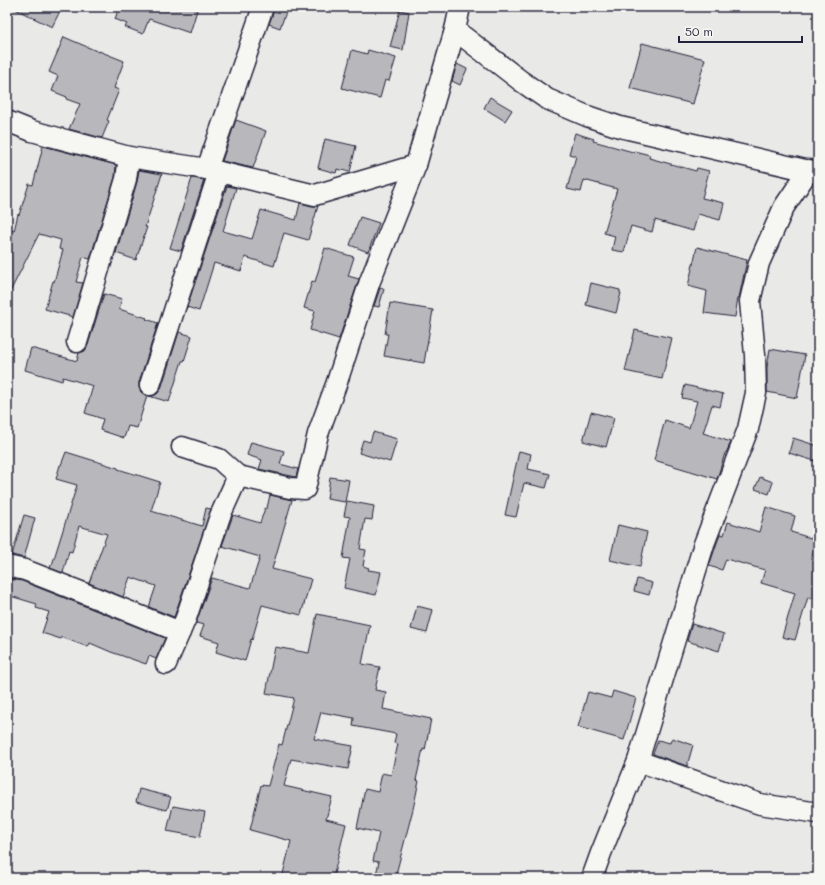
<svg xmlns="http://www.w3.org/2000/svg" width="825" height="885" font-family="Mali,sans-serif">
	<rect width="100%" height="100%" fill="#e9e9e7"/>
	<filter id="ink" filterUnits="userSpaceOnUse"><feTurbulence type="fractalNoise" baseFrequency=".025" numOctaves="2"/><feDisplacementMap in="SourceGraphic" scale="8" xChannelSelector="R" yChannelSelector="G"/><feConvolveMatrix kernelMatrix="1 2 1 2 8 2 1 2 1" color-interpolation-filters="sRGB"/></filter>
	<g filter="url(#ink)">
		<g fill="#b8b8bc" stroke="#22223b">
			<path d="M 11,7 L 62,7 L 52,27 Z"/>
			<path d="M 119,7 L 198,7 L 190,33 L 149,19 L 143,34 L 125,27 L 127,24 L 115,19 Z"/>
			<path d="M 274,7 L 288,7 L 280,28 L 269,24 L 274,11 Z"/>
			<path d="M 400,10 L 409,12 L 403,50 L 390,47 Z"/>
			<path d="M 64,37 L 99,52 L 99,51 L 124,61 L 114,88 L 119,90 L 107,120 L 109,121 L 102,138 L 69,129 L 80,104 L 66,99 L 67,97 L 52,91 L 58,76 L 49,72 Z"/>
			<path d="M 642,43 L 705,59 L 693,104 L 630,88 Z"/>
			<path d="M 352,50 L 367,54 L 368,50 L 396,58 L 389,81 L 385,80 L 380,98 L 342,88 Z"/>
			<path d="M 457,64 L 467,69 L 460,85 L 452,81 Z"/>
			<path d="M 490,97 L 512,110 L 505,121 L 484,108 Z"/>
			<path d="M 236,120 L 266,131 L 253,168 L 222,161 Z"/>
			<path d="M 575,133 L 594,139 L 593,141 L 633,152 L 634,151 L 650,155 L 649,158 L 696,171 L 697,168 L 709,171 L 702,198 L 724,203 L 720,220 L 698,214 L 693,231 L 655,220 L 652,232 L 631,226 L 624,252 L 612,250 L 615,236 L 604,233 L 617,189 L 584,180 L 581,192 L 567,189 L 576,156 L 569,154 Z"/>
			<path d="M 325,139 L 356,146 L 350,172 L 337,169 L 336,173 L 318,168 Z"/>
			<path d="M 43,146 L 116,165 L 115,177 L 90,259 L 83,257 L 76,282 L 83,283 L 73,317 L 45,309 L 53,281 L 54,282 L 63,250 L 59,249 L 61,240 L 39,234 L 7,298 L 7,229 L 14,231 L 18,214 L 19,215 L 29,184 L 33,185 Z"/>
			<path d="M 139,170 L 162,174 L 145,227 L 147,227 L 136,260 L 116,253 L 137,182 Z"/>
			<path d="M 192,178 L 204,180 L 181,251 L 170,248 Z"/>
			<path d="M 227,186 L 236,188 L 223,231 L 252,239 L 261,210 L 296,220 L 300,203 L 312,206 L 318,206 L 308,240 L 284,233 L 274,266 L 245,257 L 241,271 L 214,263 L 199,311 L 187,307 Z"/>
			<path d="M 360,217 L 379,223 L 368,252 L 350,245 Z"/>
			<path d="M 697,247 L 747,260 L 739,298 L 738,297 L 735,317 L 704,313 L 707,291 L 688,286 Z"/>
			<path d="M 325,248 L 354,257 L 348,276 L 359,279 L 339,339 L 310,330 L 315,311 L 304,308 L 312,281 L 315,282 Z"/>
			<path d="M 591,283 L 620,290 L 620,293 L 621,293 L 616,313 L 586,305 Z"/>
			<path d="M 380,288 L 384,289 L 379,307 L 374,306 Z"/>
			<path d="M 104,294 L 122,299 L 119,309 L 147,318 L 146,319 L 158,323 L 139,382 L 139,388 L 141,392 L 147,396 L 137,428 L 128,426 L 124,438 L 100,430 L 103,419 L 85,413 L 93,386 L 63,377 L 62,381 L 25,370 L 31,348 L 77,361 L 79,353 L 85,351 L 88,345 Z"/>
			<path d="M 390,303 L 433,310 L 424,363 L 384,356 L 388,334 L 385,334 Z"/>
			<path d="M 635,330 L 672,338 L 662,379 L 625,371 Z"/>
			<path d="M 179,332 L 192,336 L 184,361 L 182,361 L 169,402 L 149,396 L 153,396 L 157,394 L 161,389 Z"/>
			<path d="M 770,349 L 805,355 L 797,398 L 767,392 L 767,367 Z"/>
			<path d="M 685,385 L 723,394 L 720,407 L 712,405 L 703,433 L 731,442 L 726,453 L 725,453 L 717,479 L 654,460 L 665,420 L 689,428 L 697,401 L 682,398 Z"/>
			<path d="M 591,412 L 614,418 L 606,447 L 583,441 Z"/>
			<path d="M 373,432 L 397,439 L 390,462 L 359,453 L 363,440 L 370,442 Z"/>
			<path d="M 793,438 L 818,446 L 818,462 L 789,453 Z"/>
			<path d="M 251,442 L 284,451 L 280,464 L 298,469 L 296,477 L 259,469 L 262,460 L 247,455 Z"/>
			<path d="M 519,451 L 531,454 L 528,469 L 550,474 L 546,488 L 524,483 L 516,517 L 505,515 Z"/>
			<path d="M 66,452 L 118,468 L 118,469 L 160,482 L 151,511 L 202,526 L 206,508 L 211,509 L 174,617 L 149,607 L 156,586 L 130,577 L 123,597 L 89,583 L 107,534 L 79,526 L 72,552 L 69,551 L 63,573 L 50,568 L 51,565 L 52,565 L 77,485 L 56,479 L 60,465 L 61,465 Z"/>
			<path d="M 330,477 L 349,480 L 345,502 L 327,499 Z"/>
			<path d="M 760,477 L 773,482 L 769,494 L 755,489 Z"/>
			<path d="M 270,495 L 292,500 L 272,569 L 311,579 L 301,615 L 262,605 L 252,640 L 251,639 L 245,661 L 216,652 L 219,642 L 200,636 L 204,625 L 196,623 L 212,578 L 250,588 L 260,557 L 222,546 L 233,515 L 260,523 L 265,508 L 267,508 Z"/>
			<path d="M 347,501 L 374,506 L 372,520 L 365,519 L 360,549 L 366,550 L 363,566 L 369,568 L 368,570 L 381,572 L 376,595 L 344,588 L 350,559 L 343,558 L 350,517 L 344,516 Z"/>
			<path d="M 766,507 L 795,516 L 791,532 L 817,540 L 811,559 L 818,561 L 818,600 L 808,597 L 795,640 L 782,637 L 795,593 L 761,583 L 765,570 L 726,559 L 722,570 L 709,566 L 720,534 L 724,535 L 728,522 L 759,532 Z"/>
			<path d="M 24,515 L 35,518 L 24,558 L 12,555 Z"/>
			<path d="M 618,525 L 647,532 L 640,567 L 610,560 Z"/>
			<path d="M 11,579 L 22,581 L 165,638 L 156,659 L 149,656 L 146,664 L 111,652 L 90,643 L 88,647 L 61,637 L 61,639 L 42,633 L 49,612 L 36,608 L 37,604 L 7,595 L 7,591 Z"/>
			<path d="M 637,579 L 652,583 L 649,595 L 634,591 Z"/>
			<path d="M 417,606 L 433,610 L 427,633 L 411,629 Z"/>
			<path d="M 317,614 L 370,625 L 362,664 L 380,667 L 375,690 L 386,692 L 383,709 L 431,719 L 425,750 L 423,749 L 416,780 L 419,781 L 413,809 L 395,878 L 375,878 L 379,862 L 373,861 L 379,833 L 357,828 L 365,789 L 378,792 L 382,773 L 391,775 L 398,744 L 394,743 L 396,734 L 353,726 L 354,718 L 321,712 L 314,739 L 353,746 L 348,769 L 291,759 L 284,786 L 332,797 L 326,819 L 346,824 L 333,878 L 282,878 L 291,841 L 250,830 L 261,785 L 268,786 L 279,744 L 282,745 L 294,698 L 266,693 L 275,647 L 309,653 Z"/>
			<path d="M 692,624 L 724,634 L 719,651 L 687,641 Z"/>
			<path d="M 613,691 L 636,698 L 624,740 L 578,727 L 588,692 L 611,698 Z"/>
			<path d="M 672,738 L 693,745 L 687,766 L 653,754 L 658,740 L 670,743 Z"/>
			<path d="M 139,789 L 171,797 L 167,810 L 136,802 Z"/>
			<path d="M 173,806 L 205,812 L 200,837 L 167,831 Z"/>
		</g>
		<g fill="none" stroke-linecap="round" stroke-linejoin="round">
			<g stroke="#22223b" stroke-width="23">
				<g id="minor">
					<path d="M 460,7 L 455,30 L 521,81 L 547,99 L 587,116 L 620,127 L 818,173"/>
					<path d="M 7,121 L 32,131 L 129,157 L 207,169 L 315,195 L 416,165 L 432,109 L 455,30"/>
					<path d="M 207,169 L 263,7"/>
					<path d="M 77,342 L 126,179 L 129,157"/>
					<path d="M 150,385 L 219,172"/>
					<path d="M 182,447 L 219,459 L 238,476"/>
					<path d="M 7,566 L 25,570 L 81,592 L 180,632"/>
					<path d="M 166,664 L 186,618 L 220,516 L 238,476 L 290,488 L 305,489 L 318,434 L 337,382 L 370,281 L 416,165"/>
					<path d="M 638,761 L 760,804 L 818,813"/>
					<path d="M 592,878 L 601,853 L 638,761 L 704,544 L 748,429 L 756,393 L 755,355 L 750,301 L 759,263 L 784,207 L 809,170"/>
				</g>
			</g>
			<use href="#minor" stroke="#f6f6f2" stroke-width="20"/>
		</g>
	</g>
	<rect width="825" height="885" fill="none" stroke="#f6f6f2" stroke-width="24"/>
	<rect x="12" y="12" width="801" height="861" fill="none" stroke="#22223b" stroke-width="1.5" filter="url(#ink)"/>
	<path d="M679 36v6h123v-6" fill="none" stroke="#22223b" stroke-width="2"/>
	<text x="685" y="36" font-size="12" fill="#22223b" stroke="#f6f6f2" stroke-width="3" paint-order="stroke">50 m</text>
</svg>
